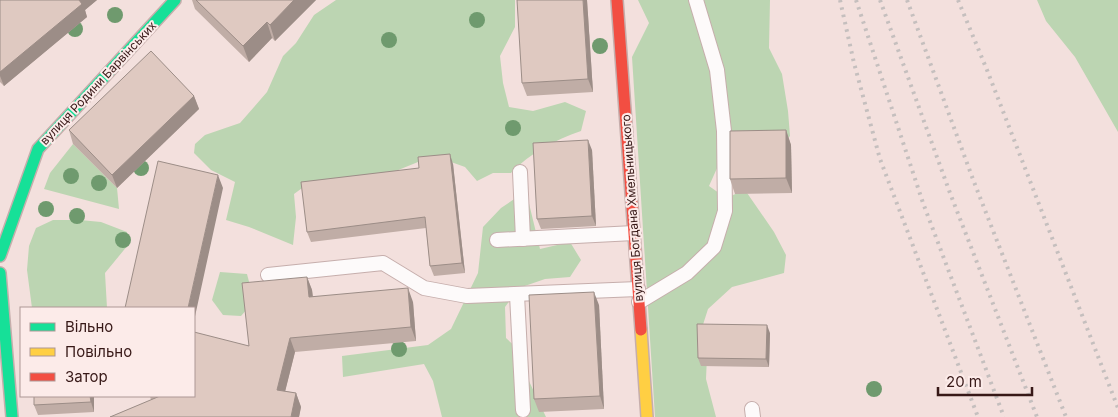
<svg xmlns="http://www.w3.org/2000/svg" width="1118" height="417" font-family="Inter,sans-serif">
	<rect width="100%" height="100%" fill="#f3e0dd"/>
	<g fill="#bcd5b2">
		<path d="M 336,0 L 515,0 L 515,27 L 500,56 L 503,83 L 509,107 L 533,111 L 565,102 L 586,111 L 581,131 C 555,140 530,153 511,173 L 493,173 L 477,181 L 465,167 L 440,158 L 418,162 L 381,177 L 309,183 L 294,194 L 296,217 L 293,245 L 249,227 L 226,220 L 235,182 L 211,170 L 194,153 L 195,144 L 205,135 L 240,123 L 267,92 L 283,56 L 296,43 L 314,15 Z"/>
		<path d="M 638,0 L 770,0 L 769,48 L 782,74 L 788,111 L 790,136 L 771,156 L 727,146 L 709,186 L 726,198 L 745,190 L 774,232 L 786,255 L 784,273 L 732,287 L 708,309 L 700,334 L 707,356 L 706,379 L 716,417 L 655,417 L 632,57 L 649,23 Z"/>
		<path d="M 1037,0 L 1118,0 L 1118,132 L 1075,57 L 1046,21 Z"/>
		<path d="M 73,144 L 117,188 L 119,209 L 44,189 L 50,173 Z"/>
		<path d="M 526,191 L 540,249 L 570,242 L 581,260 L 570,277 L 545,279 L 519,288 L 505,307 L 506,338 L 522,353 L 528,379 L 546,417 L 442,417 L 433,381 L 424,364 L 343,377 L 342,356 L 428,345 L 451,329 L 478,273 L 483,227 L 501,208 Z"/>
		<path d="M 53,220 L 80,220 L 101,222 L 127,232 L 128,245 L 105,273 L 107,308 L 32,308 L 27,270 L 29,246 L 36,228 Z"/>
		<path d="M 220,272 L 247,274 L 254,301 L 241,316 L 223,315 L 212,300 Z"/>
	</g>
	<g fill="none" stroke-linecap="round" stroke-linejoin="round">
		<g stroke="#c6aeac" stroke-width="16">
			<g id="lane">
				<path d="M 520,172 L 523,239"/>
				<path d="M 497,240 L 634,233"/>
				<path d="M 268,275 L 383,263 L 424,288 L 467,296 L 638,289"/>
				<path d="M 517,295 L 523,410"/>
				<path d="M 639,302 L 687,273 L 714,247 L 725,211 L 724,131 L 717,70 L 696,0"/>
				<path d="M 752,409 L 753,417"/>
			</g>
		</g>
		<g stroke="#c6aeac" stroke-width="14">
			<g id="fast">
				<path d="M 0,256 L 38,149 L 175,0"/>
				<path d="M 0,273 L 12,417"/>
			</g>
		</g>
		<g stroke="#c6aeac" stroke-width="14">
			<path id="slow" d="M 641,330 L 647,417"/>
		</g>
		<g stroke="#c6aeac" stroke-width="14">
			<path id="jam" d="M 617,0 L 641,330"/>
		</g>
		<use href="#lane" stroke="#fdfafa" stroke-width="14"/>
		<use href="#fast" stroke="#16e098" stroke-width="11"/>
		<use href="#slow" stroke="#ffcf43" stroke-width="11"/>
		<use href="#jam" stroke="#f24e42" stroke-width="11"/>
		<g stroke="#c5bfbe" stroke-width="4" stroke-dasharray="2.5 5" stroke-linecap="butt">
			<path d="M 840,0 L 854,63 L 880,159 L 978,417"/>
			<path d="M 856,0 L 923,203 L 1004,417"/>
			<path d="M 880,0 L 950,193 L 1037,417"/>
			<path d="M 907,0 L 974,182 L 1066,417"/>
			<path d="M 958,0 L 987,70 L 1118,408"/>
		</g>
	</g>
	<g fill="#6f9a6e">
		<circle cx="115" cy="15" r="8"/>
		<circle cx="477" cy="20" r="8"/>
		<circle cx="75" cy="29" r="8"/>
		<circle cx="389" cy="40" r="8"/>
		<circle cx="600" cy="46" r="8"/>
		<circle cx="513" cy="128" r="8"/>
		<circle cx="141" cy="168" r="8"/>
		<circle cx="71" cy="176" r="8"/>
		<circle cx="99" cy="183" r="8"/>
		<circle cx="46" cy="209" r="8"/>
		<circle cx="77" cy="216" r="8"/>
		<circle cx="123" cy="240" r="8"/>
		<circle cx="399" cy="349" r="8"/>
		<circle cx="874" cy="389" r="8"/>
	</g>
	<g fill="#c0ada6">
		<path d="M 0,0 L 97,0 L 85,10 L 87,17 L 4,86 L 0,82 Z"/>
		<path d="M 192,0 L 316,0 L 275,41 L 272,38 L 249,62 L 195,9 Z"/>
		<path d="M 587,0 L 593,92 L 527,96 L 522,83 Z"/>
		<path d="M 194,96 L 199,109 L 117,188 L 73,144 L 69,130 Z"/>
		<path d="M 786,130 L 791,145 L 792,193 L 735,194 L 730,179 Z"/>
		<path d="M 592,150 L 596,226 L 541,229 L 537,219 Z"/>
		<path d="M 453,164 L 465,273 L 434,276 L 430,266 L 426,228 L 311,242 L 307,232 Z"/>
		<path d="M 307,277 L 312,290 L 313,296 L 413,302 L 416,341 L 295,352 L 285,391 L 296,393 L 301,407 L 299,417 L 110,417 L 151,400 L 150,396 L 194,396 L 249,346 Z"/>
		<path d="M 599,305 L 604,409 L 539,412 L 534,399 Z"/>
		<path d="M 770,333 L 769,367 L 701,366 L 698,358 Z"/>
		<path d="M 34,396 L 94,396 L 94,412 L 38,415 L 34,405 Z"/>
	</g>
	<g fill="#9c8d87">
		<path d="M 78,0 L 97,0 L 85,10 L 87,17 L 4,86 L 0,76 L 0,72 Z"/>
		<path d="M 294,0 L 316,0 L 275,41 L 270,25 Z"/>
		<path d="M 583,0 L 587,0 L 593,92 L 588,79 Z"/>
		<path d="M 267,22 L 272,38 L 249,62 L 243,46 Z"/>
		<path d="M 194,96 L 199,109 L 117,188 L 112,175 Z"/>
		<path d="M 786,130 L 791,145 L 792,193 L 786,178 Z"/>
		<path d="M 588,140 L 592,150 L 596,226 L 592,216 Z"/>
		<path d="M 450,154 L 453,164 L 465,273 L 462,263 Z"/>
		<path d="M 218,175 L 223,188 L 194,321 L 194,308 L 188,308 Z"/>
		<path d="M 307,277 L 312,290 L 314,311 L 309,297 Z"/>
		<path d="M 408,288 L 413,302 L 416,341 L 411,327 Z"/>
		<path d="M 594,292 L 599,305 L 604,409 L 600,396 Z"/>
		<path d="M 767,325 L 770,333 L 769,367 L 766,359 Z"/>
		<path d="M 290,338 L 295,352 L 282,404 L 277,390 Z"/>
		<path d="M 296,393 L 301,407 L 299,417 L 291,417 Z"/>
		<path d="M 90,396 L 94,396 L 94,412 L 91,402 Z"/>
	</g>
	<g fill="#dfc9c1" stroke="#9c8d87">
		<path d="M 0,0 L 79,0 L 82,4 L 0,72 Z"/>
		<path d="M 196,0 L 294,0 L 270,25 L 267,22 L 243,46 Z"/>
		<path d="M 517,0 L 583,0 L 588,79 L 522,83 Z"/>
		<path d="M 151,51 L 194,96 L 112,175 L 69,130 Z"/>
		<path d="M 786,130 L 786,178 L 730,179 L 730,131 Z"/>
		<path d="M 588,140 L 592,216 L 537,219 L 533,143 Z"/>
		<path d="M 450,154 L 462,263 L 430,266 L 425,217 L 307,232 L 301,182 L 419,168 L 418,157 Z"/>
		<path d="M 158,161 L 218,175 L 188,308 L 125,308 Z"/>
		<path d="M 307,277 L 309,297 L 408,288 L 411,327 L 290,338 L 277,390 L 296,393 L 291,417 L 110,417 L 160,396 L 194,396 L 194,332 L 249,346 L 242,283 Z"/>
		<path d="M 594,292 L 600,396 L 534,399 L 529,295 Z"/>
		<path d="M 697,324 L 767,325 L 766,359 L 698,358 Z"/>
		<path d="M 34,396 L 90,396 L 91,402 L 34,405 Z"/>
	</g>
	<g text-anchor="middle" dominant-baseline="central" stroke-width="4" stroke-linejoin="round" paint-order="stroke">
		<g font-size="12" fill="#371817" stroke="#fcebe9">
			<text transform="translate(98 83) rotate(-47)">вулиця Родини Барвінських</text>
			<text transform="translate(632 208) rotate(-94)">вулиця Богдана Хмельницького</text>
		</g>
	</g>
	<rect x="20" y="307" width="175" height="90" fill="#fcebe9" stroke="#ad9795"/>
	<rect x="30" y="323" width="25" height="8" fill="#16e098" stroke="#ad9795"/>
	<text x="65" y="332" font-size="15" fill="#371817">Вільно</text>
	<rect x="30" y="348" width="25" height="8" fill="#ffcf43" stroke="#ad9795"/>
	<text x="65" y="357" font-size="15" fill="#371817">Повільно</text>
	<rect x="30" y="373" width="25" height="8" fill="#f24e42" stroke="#ad9795"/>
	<text x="65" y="382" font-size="15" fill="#371817">Затор</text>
	<path d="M938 387v8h94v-8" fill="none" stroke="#371817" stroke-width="2.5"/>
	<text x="946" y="387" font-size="15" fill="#371817" stroke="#fcebe9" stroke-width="4" paint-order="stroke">20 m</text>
</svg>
